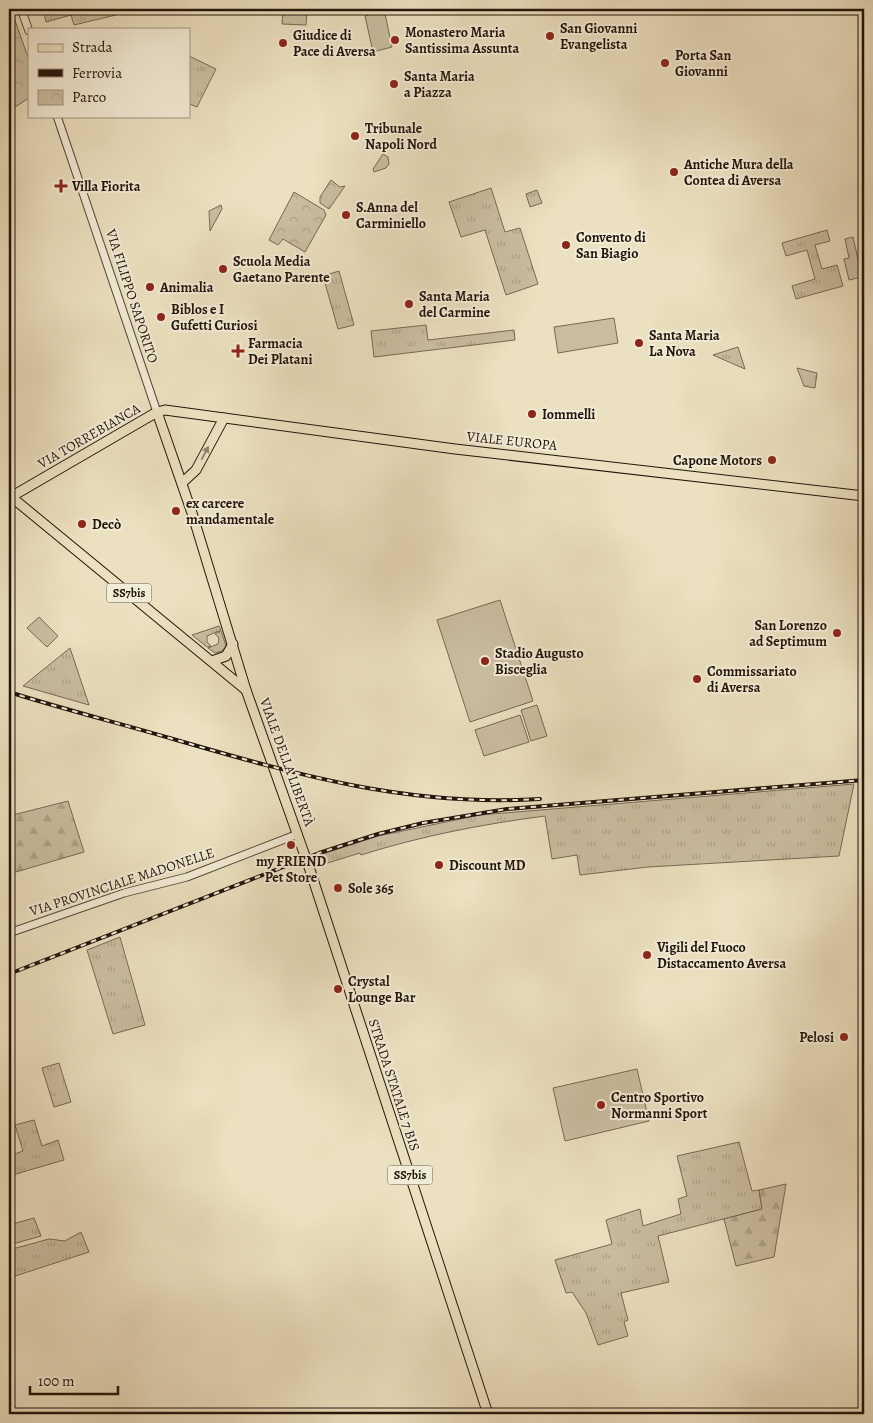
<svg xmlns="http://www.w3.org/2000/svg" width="873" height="1423" font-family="Alegreya,serif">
	<defs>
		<pattern id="grass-tufts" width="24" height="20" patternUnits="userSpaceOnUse" patternTransform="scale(1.25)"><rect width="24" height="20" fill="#c9bda0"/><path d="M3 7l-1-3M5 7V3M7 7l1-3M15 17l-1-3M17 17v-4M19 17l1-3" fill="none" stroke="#aca288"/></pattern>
		<pattern id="forest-firs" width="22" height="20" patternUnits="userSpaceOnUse" patternTransform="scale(1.25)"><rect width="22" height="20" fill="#c9bda0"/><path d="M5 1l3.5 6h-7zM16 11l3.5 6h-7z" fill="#aca288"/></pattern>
		<pattern id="park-crowns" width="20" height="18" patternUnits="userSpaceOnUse" patternTransform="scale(1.25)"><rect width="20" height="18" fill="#c9bda0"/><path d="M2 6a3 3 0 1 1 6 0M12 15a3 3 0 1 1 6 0" fill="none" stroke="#aca288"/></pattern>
	</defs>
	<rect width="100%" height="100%" fill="#ebe0bf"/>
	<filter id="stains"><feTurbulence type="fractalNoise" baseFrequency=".004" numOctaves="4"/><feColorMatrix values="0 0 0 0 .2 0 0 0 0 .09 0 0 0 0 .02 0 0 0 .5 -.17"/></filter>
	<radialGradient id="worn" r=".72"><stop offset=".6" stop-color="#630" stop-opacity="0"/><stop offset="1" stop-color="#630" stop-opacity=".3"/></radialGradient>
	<g fill="url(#grass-tufts)" stroke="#766956">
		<path d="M 43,9 L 114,9 L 116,15 L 74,25 L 71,15 L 46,22 Z"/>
		<path d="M 189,56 L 216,69 L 197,107 L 189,104 Z"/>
		<path d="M 491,188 L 505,232 L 520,228 L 538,284 L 506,295 L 485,230 L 461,237 L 449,202 Z"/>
		<path d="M 537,190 L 542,203 L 530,207 L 526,194 Z"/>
		<path d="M 221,205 L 222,209 L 210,231 L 209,211 Z"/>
		<path d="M 827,230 L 830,241 L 815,245 L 822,269 L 837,265 L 843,286 L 796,299 L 792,286 L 815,279 L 807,250 L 786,256 L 782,243 Z"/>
		<path d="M 853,237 L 862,277 L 849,280 L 844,259 L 849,258 L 845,239 Z"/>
		<path d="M 339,271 L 354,325 L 338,329 L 323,276 Z"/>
		<path d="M 426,325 L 428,340 L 514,330 L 515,340 L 374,357 L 371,331 Z"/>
		<path d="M 738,347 L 745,369 L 713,355 Z"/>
		<path d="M 219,626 L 221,630 L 207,636 L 207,642 L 211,646 L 207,647 L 192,635 Z"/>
		<path d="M 221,631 L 226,646 L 222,651 L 215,653 L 208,648 L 218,644 L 219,638 L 215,634 Z"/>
		<path d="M 70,648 L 89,705 L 23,686 Z"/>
		<path d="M 854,784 L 839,856 L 648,867 L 580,875 L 577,855 L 552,859 L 545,816 C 483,824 421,836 361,855 L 360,853 L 321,865 L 313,857 L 378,836 L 480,815 Z"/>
		<path d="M 120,937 L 145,1025 L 113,1034 L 87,950 Z"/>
		<path d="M 59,1063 L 71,1102 L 54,1107 L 42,1068 Z"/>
		<path d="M 34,1120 L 42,1146 L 58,1140 L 64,1160 L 9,1176 L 9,1156 L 23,1151 L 15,1125 Z"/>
		<path d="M 739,1142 L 752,1191 L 759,1190 L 762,1209 L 658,1236 L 669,1282 L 621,1293 L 628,1320 L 624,1322 L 628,1336 L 598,1345 L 586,1313 L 572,1292 L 566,1293 L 555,1260 L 612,1244 L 606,1220 L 640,1209 L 643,1226 L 681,1214 L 678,1199 L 687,1196 L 677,1156 Z"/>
		<path d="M 34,1218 L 41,1236 L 9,1245 L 9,1225 Z"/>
		<path d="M 81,1232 L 89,1252 L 9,1278 L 9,1250 L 49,1239 L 65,1241 Z"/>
	</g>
	<g fill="url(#forest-firs)" stroke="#766956">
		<path d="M 68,801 L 84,852 L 9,874 L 9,816 Z"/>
		<path d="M 786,1184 L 774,1257 L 736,1266 L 724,1219 L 762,1209 L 759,1190 Z"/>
	</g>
	<g fill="url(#park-crowns)" stroke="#766956">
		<path d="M 9,9 L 11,9 L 29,60 L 29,98 L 9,111 Z"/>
		<path d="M 331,180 L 340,187 L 345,186 L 329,209 L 320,203 L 320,197 Z"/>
		<path d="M 294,192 L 324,210 L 326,215 L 305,252 L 283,239 L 278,245 L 269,240 Z"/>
		<path d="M 797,368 L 817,373 L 815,388 L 804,386 Z"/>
	</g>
	<g fill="#c9bda0" stroke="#766956">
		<path d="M 384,9 L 392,47 L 373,52 L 365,16 Z"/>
		<path d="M 283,11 L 307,12 L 306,25 L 282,24 Z"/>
		<path d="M 383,154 L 388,157 L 389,164 L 386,168 L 374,172 L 373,169 Z"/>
		<path d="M 614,318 L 618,343 L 558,353 L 554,327 Z"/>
		<path d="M 500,600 L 533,701 L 470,722 L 437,620 Z"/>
		<path d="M 39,617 L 58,636 L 47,647 L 27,628 Z"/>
		<path d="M 537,705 L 547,736 L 531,741 L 521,710 Z"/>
		<path d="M 520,715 L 529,742 L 484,756 L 475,730 Z"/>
		<path d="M 637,1069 L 649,1121 L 565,1141 L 553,1088 Z"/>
	</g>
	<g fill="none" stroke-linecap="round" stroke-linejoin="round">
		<g stroke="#544838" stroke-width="9">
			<g id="minor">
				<path d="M 21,9 L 29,31"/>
				<path d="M 57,116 L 157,412"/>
				<path d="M 9,933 L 124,893 L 187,877 L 298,834"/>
			</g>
		</g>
		<g stroke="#22150b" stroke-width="11">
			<g id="major">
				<path d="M 157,412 L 193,516 L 246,690 L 310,870 L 488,1414"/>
				<path d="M 182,483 L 196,470 L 224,418"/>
				<path d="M 9,495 L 246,690"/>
				<path d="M 9,498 L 157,412 L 165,410 L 455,449 L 864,496"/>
				<path d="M 212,661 L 226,656 L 233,644"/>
			</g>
		</g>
		<use href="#minor" stroke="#f2ebd5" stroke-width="7"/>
		<use href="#major" stroke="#ebe0bf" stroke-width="9"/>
		<g stroke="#22150b" stroke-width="4">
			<g id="rail">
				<path d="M 9,692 C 63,709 118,723 173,739 C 298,775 408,807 540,799"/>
				<path d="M 9,974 L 319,853 L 378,834 L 423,823 L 507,809 L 864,780"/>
			</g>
		</g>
		<use href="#rail" stroke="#f2ebd5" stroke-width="2" stroke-dasharray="5.5" stroke-linecap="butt"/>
	</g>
	<defs><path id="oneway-solid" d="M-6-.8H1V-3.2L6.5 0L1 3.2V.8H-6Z" transform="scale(1.25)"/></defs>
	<use fill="#91856e" href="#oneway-solid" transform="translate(205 453) rotate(-62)"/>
	<g fill="#8f2418" stroke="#f2ebd5" stroke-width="2">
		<circle cx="550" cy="36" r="5"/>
		<circle cx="395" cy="40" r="5"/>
		<circle cx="283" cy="43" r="5"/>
		<circle cx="665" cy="63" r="5"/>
		<circle cx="394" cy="84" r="5"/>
		<circle cx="355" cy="136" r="5"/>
		<circle cx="674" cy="172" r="5"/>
		<path d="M58.5 178.5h5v5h5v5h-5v5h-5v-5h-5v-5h5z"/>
		<circle cx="346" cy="215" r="5"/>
		<circle cx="566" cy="245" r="5"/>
		<circle cx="223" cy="269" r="5"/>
		<circle cx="150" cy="287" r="5"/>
		<circle cx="409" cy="304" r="5"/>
		<circle cx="161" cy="317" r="5"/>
		<circle cx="639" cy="343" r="5"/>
		<path d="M235.5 343.5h5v5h5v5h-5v5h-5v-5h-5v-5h5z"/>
		<circle cx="532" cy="414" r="5"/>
		<circle cx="772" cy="460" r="5"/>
		<circle cx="176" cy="511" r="5"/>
		<circle cx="82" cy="524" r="5"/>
		<circle cx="837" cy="633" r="5"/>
		<circle cx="485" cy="661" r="5"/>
		<circle cx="697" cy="679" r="5"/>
		<circle cx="291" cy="845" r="5"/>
		<circle cx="439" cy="865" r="5"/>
		<circle cx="338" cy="888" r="5"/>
		<circle cx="647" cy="955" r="5"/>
		<circle cx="338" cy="989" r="5"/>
		<circle cx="844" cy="1037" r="5"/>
		<circle cx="601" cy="1105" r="5"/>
	</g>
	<g text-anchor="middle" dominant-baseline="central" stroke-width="4" stroke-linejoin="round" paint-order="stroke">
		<g fill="#f2ebd5" stroke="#605548" stroke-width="1">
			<rect x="106.5" y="583.5" width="45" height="19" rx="4"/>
			<rect x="387.5" y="1165.5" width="45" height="19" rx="4"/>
		</g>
		<g font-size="12" font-weight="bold" fill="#22150b">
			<text x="129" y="593">SS7bis</text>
			<text x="410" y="1175">SS7bis</text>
		</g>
		<g font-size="14" font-weight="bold" fill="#22150b" stroke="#f2ebd5" text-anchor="start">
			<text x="560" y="28">San Giovanni<tspan x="560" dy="16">Evangelista</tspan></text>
			<text x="405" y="32">Monastero Maria<tspan x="405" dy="16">Santissima Assunta</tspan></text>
			<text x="293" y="35">Giudice di<tspan x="293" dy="16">Pace di Aversa</tspan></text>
			<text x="675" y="55">Porta San<tspan x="675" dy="16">Giovanni</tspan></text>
			<text x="404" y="76">Santa Maria<tspan x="404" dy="16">a Piazza</tspan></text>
			<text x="365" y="128">Tribunale<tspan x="365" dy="16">Napoli Nord</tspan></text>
			<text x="684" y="164">Antiche Mura della<tspan x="684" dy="16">Contea di Aversa</tspan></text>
			<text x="72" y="186">Villa Fiorita</text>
			<text x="356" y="207">S.Anna del<tspan x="356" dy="16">Carminiello</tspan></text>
			<text x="576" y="237">Convento di<tspan x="576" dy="16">San Biagio</tspan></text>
			<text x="233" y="261">Scuola Media<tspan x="233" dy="16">Gaetano Parente</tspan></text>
			<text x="160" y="287">Animalia</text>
			<text x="419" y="296">Santa Maria<tspan x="419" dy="16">del Carmine</tspan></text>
			<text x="171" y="309">Biblos e I<tspan x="171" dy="16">Gufetti Curiosi</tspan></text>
			<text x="649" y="335">Santa Maria<tspan x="649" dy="16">La Nova</tspan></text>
			<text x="248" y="343">Farmacia<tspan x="248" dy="16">Dei Platani</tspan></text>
			<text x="542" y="414">Iommelli</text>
			<text x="762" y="460" text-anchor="end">Capone Motors</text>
			<text x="186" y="503">ex carcere<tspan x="186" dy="16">mandamentale</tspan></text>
			<text x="92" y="524">Decò</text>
			<text x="827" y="625" text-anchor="end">San Lorenzo<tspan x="827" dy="16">ad Septimum</tspan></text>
			<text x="495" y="653">Stadio Augusto<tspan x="495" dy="16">Bisceglia</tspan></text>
			<text x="707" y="671">Commissariato<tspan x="707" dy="16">di Aversa</tspan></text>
			<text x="291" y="861" text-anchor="middle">my FRIEND<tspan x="291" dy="16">Pet Store</tspan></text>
			<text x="449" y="865">Discount MD</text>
			<text x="348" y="888">Sole 365</text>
			<text x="657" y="947">Vigili del Fuoco<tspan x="657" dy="16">Distaccamento Aversa</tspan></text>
			<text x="348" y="981">Crystal<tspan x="348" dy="16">Lounge Bar</tspan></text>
			<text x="834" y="1037" text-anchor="end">Pelosi</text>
			<text x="611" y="1097">Centro Sportivo<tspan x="611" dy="16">Normanni Sport</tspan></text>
		</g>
		<g font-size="14" fill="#22150b" stroke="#f2ebd5">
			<text transform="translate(132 296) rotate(72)">VIA FILIPPO SAPORITO</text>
			<text transform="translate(89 436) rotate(-30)">VIA TORREBIANCA</text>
			<text transform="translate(512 441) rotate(6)">VIALE EUROPA</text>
			<text transform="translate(287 762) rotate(70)">VIALE DELLA LIBERTÀ</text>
			<text transform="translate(122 882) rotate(-18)">VIA PROVINCIALE MADONELLE</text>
			<text transform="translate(394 1085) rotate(72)">STRADA STATALE 7 BIS</text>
		</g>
	</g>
	<rect width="873" height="1423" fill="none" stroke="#ebe0bf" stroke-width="30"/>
	<rect x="10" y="10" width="853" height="1403" fill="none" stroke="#22150b" stroke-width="2.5"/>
	<rect x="15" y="15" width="843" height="1393" fill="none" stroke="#22150b"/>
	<rect x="28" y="28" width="162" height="90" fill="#f2ebd5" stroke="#9f9584"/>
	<rect x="38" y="44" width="25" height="8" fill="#ebe0bf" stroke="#9f9584"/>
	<text x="72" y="52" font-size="15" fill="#22150b">Strada</text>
	<rect x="38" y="69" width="25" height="8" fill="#22150b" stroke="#9f9584"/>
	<text x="72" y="78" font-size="15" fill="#22150b">Ferrovia</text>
	<rect x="38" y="90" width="25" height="15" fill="url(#park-crowns)" stroke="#9f9584"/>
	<text x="72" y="102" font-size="15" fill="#22150b">Parco</text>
	<path d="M30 1386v8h88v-8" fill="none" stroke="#22150b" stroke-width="2.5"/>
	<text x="38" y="1386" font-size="15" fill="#22150b" stroke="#f2ebd5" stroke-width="4" paint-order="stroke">100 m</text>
	<rect width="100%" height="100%" filter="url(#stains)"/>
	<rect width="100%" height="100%" fill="url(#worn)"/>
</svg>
